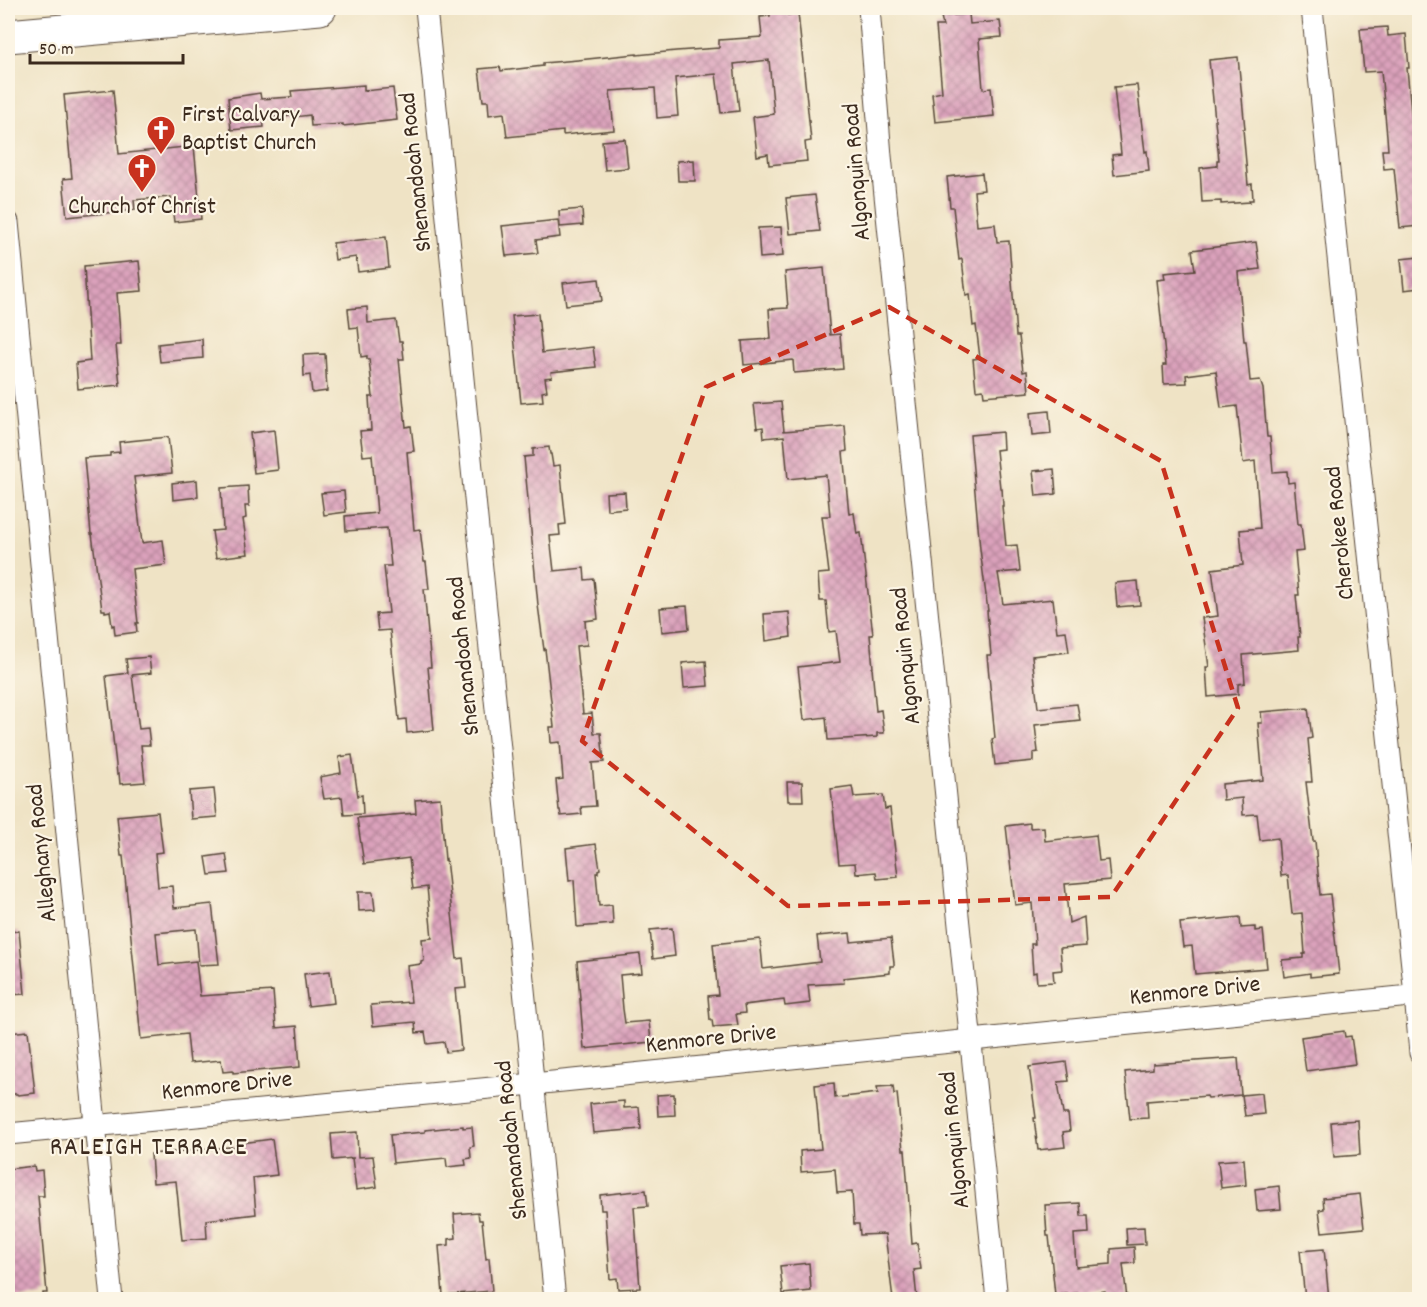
<svg xmlns="http://www.w3.org/2000/svg" width="1427" height="1307" font-family="Dekko,sans-serif">
	<defs>
		<pattern id="building-cross-hatch" width="8" height="8" patternUnits="userSpaceOnUse" patternTransform="scale(1.5)"><rect width="8" height="8" fill="#dba2bc"/><path d="M0 0l8 8M0 8l8-8" fill="none" stroke="#b38498"/></pattern>
	</defs>
	<rect width="100%" height="100%" fill="#fcf5e5"/>
	<filter id="ink" filterUnits="userSpaceOnUse"><feTurbulence type="fractalNoise" baseFrequency=".0167" numOctaves="2"/><feDisplacementMap in="SourceGraphic" scale="12" xChannelSelector="R" yChannelSelector="G"/><feConvolveMatrix kernelMatrix="1 2 1 2 8 2 1 2 1" color-interpolation-filters="sRGB"/></filter>
	<filter id="wash" filterUnits="userSpaceOnUse"><feTurbulence type="fractalNoise" baseFrequency=".008" numOctaves="4" result="noise"/><feDisplacementMap in="SourceGraphic" scale="24" xChannelSelector="R" yChannelSelector="G"/><feGaussianBlur stdDeviation="1.35" result="paint"/><feColorMatrix in="noise" values="0 0 0 0 0 0 0 0 0 0 0 0 0 0 0 0 0 1.4 0 .05"/><feComposite in="paint" operator="in"/></filter>
	<g filter="url(#wash)">
		<rect width="100%" height="100%" fill="#efe3c5"/>
		<g id="blocks">
			<g fill="url(#building-cross-hatch)">
				<path d="M 770,11 L 787,11 L 788,15 L 798,13 L 811,141 L 805,142 L 807,161 L 769,165 L 768,154 L 757,156 L 753,117 L 774,114 L 769,60 L 734,64 L 739,111 L 721,113 L 716,74 L 675,78 L 678,116 L 657,118 L 655,88 L 610,91 L 614,130 L 563,135 L 563,131 L 507,137 L 504,113 L 489,115 L 488,101 L 483,101 L 479,69 L 500,67 L 501,71 L 543,66 L 543,63 L 578,60 L 626,55 L 637,54 L 637,55 L 676,51 L 719,48 L 719,40 L 762,37 L 760,17 L 770,16 Z"/>
				<path d="M 969,14 L 970,24 L 1000,21 L 1002,37 L 979,39 L 983,89 L 991,88 L 994,116 L 935,122 L 932,94 L 942,92 L 936,26 L 943,26 L 941,16 Z"/>
				<path d="M 1387,27 L 1388,36 L 1406,34 L 1409,68 L 1407,68 L 1413,133 L 1419,133 L 1419,226 L 1400,228 L 1394,168 L 1384,169 L 1382,150 L 1388,150 L 1387,136 L 1381,71 L 1364,72 L 1360,29 Z"/>
				<path d="M 1238,57 L 1245,129 L 1243,129 L 1248,185 L 1252,184 L 1253,200 L 1249,200 L 1250,202 L 1221,204 L 1221,201 L 1202,202 L 1200,168 L 1217,166 L 1217,160 L 1219,160 L 1209,60 Z"/>
				<path d="M 364,85 L 364,91 L 393,88 L 397,120 L 343,126 L 343,124 L 311,126 L 310,115 L 294,117 L 294,116 L 263,118 L 264,127 L 231,130 L 228,98 L 260,93 L 261,99 L 292,97 L 291,91 Z"/>
				<path d="M 1137,85 L 1145,152 L 1147,151 L 1149,171 L 1114,175 L 1112,155 L 1121,154 L 1114,87 Z"/>
				<path d="M 113,90 L 119,154 L 194,146 L 201,219 L 174,222 L 171,197 L 134,200 L 135,210 L 67,217 L 63,179 L 72,178 L 64,95 Z"/>
				<path d="M 625,139 L 628,168 L 605,170 L 602,141 Z"/>
				<path d="M 694,160 L 695,181 L 678,181 L 677,161 Z"/>
				<path d="M 982,173 L 984,190 L 974,191 L 977,226 L 995,224 L 997,242 L 1009,241 L 1016,336 L 1019,336 L 1023,372 L 1027,371 L 1029,392 L 984,396 L 983,389 L 976,390 L 973,359 L 980,358 L 976,325 L 973,326 L 970,294 L 966,295 L 962,259 L 959,260 L 953,207 L 950,207 L 947,177 Z"/>
				<path d="M 815,195 L 820,231 L 790,234 L 786,198 Z"/>
				<path d="M 582,209 L 583,225 L 560,227 L 559,211 Z"/>
				<path d="M 558,220 L 560,237 L 536,240 L 538,253 L 506,256 L 502,226 Z"/>
				<path d="M 781,227 L 783,256 L 760,258 L 758,228 Z"/>
				<path d="M 386,237 L 389,268 L 358,272 L 356,257 L 335,260 L 333,243 Z"/>
				<path d="M 1256,242 L 1260,269 L 1238,272 L 1244,341 L 1246,341 L 1250,381 L 1260,380 L 1263,389 L 1267,437 L 1270,437 L 1273,472 L 1287,471 L 1288,483 L 1294,482 L 1298,524 L 1301,524 L 1304,551 L 1295,552 L 1299,595 L 1296,595 L 1300,637 L 1298,637 L 1299,650 L 1243,655 L 1245,683 L 1238,684 L 1238,694 L 1208,697 L 1206,667 L 1209,667 L 1202,618 L 1218,616 L 1212,569 L 1243,565 L 1240,530 L 1260,528 L 1255,461 L 1243,463 L 1237,406 L 1221,408 L 1216,371 L 1186,375 L 1187,383 L 1164,384 L 1163,365 L 1166,365 L 1157,280 L 1165,279 L 1164,273 L 1195,270 L 1192,250 Z"/>
				<path d="M 1419,257 L 1419,288 L 1404,290 L 1401,259 Z"/>
				<path d="M 139,261 L 142,291 L 117,293 L 121,345 L 116,345 L 120,385 L 78,389 L 76,363 L 90,361 L 84,266 Z"/>
				<path d="M 824,268 L 830,335 L 840,334 L 843,369 L 794,373 L 793,360 L 744,365 L 742,341 L 771,339 L 769,309 L 788,308 L 785,272 Z"/>
				<path d="M 599,279 L 602,301 L 566,305 L 563,283 Z"/>
				<path d="M 367,307 L 368,323 L 396,320 L 399,341 L 402,341 L 404,359 L 399,359 L 406,427 L 411,426 L 414,451 L 407,452 L 414,530 L 420,529 L 424,562 L 426,562 L 429,589 L 424,589 L 431,667 L 428,667 L 434,730 L 407,733 L 406,719 L 399,720 L 390,630 L 378,631 L 376,614 L 389,613 L 384,566 L 391,566 L 387,528 L 346,531 L 345,516 L 377,513 L 372,455 L 363,456 L 360,431 L 371,430 L 369,397 L 373,397 L 369,359 L 367,359 L 367,356 L 361,357 L 358,327 L 350,328 L 348,309 Z"/>
				<path d="M 538,314 L 542,353 L 593,347 L 596,367 L 551,372 L 552,377 L 545,378 L 547,391 L 542,392 L 543,401 L 521,403 L 512,316 Z"/>
				<path d="M 202,339 L 203,358 L 160,362 L 158,344 Z"/>
				<path d="M 325,354 L 327,391 L 312,393 L 310,375 L 304,376 L 303,355 Z"/>
				<path d="M 781,402 L 784,431 L 845,426 L 847,451 L 843,452 L 849,514 L 854,513 L 857,534 L 861,533 L 873,635 L 870,635 L 873,668 L 872,668 L 876,711 L 881,710 L 884,733 L 877,733 L 877,737 L 828,740 L 826,717 L 804,720 L 798,667 L 840,662 L 836,631 L 829,632 L 826,601 L 820,601 L 818,574 L 829,573 L 822,516 L 830,516 L 826,475 L 788,479 L 784,436 L 764,438 L 763,427 L 757,428 L 754,404 Z"/>
				<path d="M 1049,411 L 1051,434 L 1032,436 L 1030,413 Z"/>
				<path d="M 274,430 L 278,470 L 254,473 L 250,433 Z"/>
				<path d="M 1002,432 L 1003,449 L 996,450 L 1000,488 L 1002,488 L 1003,506 L 1002,506 L 1006,546 L 1017,545 L 1020,571 L 998,573 L 1003,604 L 1053,599 L 1057,632 L 1066,631 L 1069,652 L 1032,656 L 1038,708 L 1077,704 L 1080,720 L 1035,725 L 1038,752 L 1033,753 L 1033,761 L 995,765 L 992,739 L 995,738 L 987,655 L 991,655 L 987,611 L 988,611 L 980,549 L 970,435 Z"/>
				<path d="M 168,437 L 172,473 L 134,477 L 142,543 L 163,540 L 166,565 L 132,569 L 138,623 L 136,623 L 137,632 L 115,635 L 114,625 L 112,626 L 110,611 L 105,612 L 105,610 L 102,610 L 92,534 L 91,534 L 84,458 L 110,456 L 110,453 L 120,452 L 119,442 Z"/>
				<path d="M 549,447 L 550,454 L 551,454 L 553,466 L 560,465 L 566,524 L 559,525 L 560,535 L 550,536 L 554,571 L 584,568 L 585,580 L 594,579 L 598,619 L 585,621 L 587,645 L 576,646 L 583,714 L 592,713 L 594,733 L 601,733 L 604,762 L 592,763 L 596,806 L 581,807 L 582,814 L 561,816 L 560,810 L 559,810 L 556,780 L 563,779 L 560,742 L 551,743 L 550,727 L 554,727 L 545,649 L 544,650 L 538,605 L 524,457 L 533,456 L 533,449 Z"/>
				<path d="M 1054,469 L 1056,494 L 1036,496 L 1033,471 Z"/>
				<path d="M 197,480 L 198,497 L 173,500 L 172,483 Z"/>
				<path d="M 248,486 L 249,506 L 245,506 L 246,518 L 243,519 L 248,554 L 216,558 L 212,531 L 223,530 L 221,488 Z"/>
				<path d="M 344,491 L 346,512 L 324,515 L 321,493 Z"/>
				<path d="M 625,492 L 626,508 L 607,510 L 606,493 Z"/>
				<path d="M 1138,581 L 1140,605 L 1117,607 L 1115,583 Z"/>
				<path d="M 687,606 L 689,629 L 662,632 L 660,608 Z"/>
				<path d="M 789,612 L 791,637 L 766,641 L 764,614 Z"/>
				<path d="M 149,657 L 151,673 L 132,675 L 139,729 L 148,728 L 150,745 L 141,745 L 145,782 L 120,784 L 119,773 L 117,774 L 106,676 L 128,673 L 126,659 Z"/>
				<path d="M 706,661 L 708,686 L 684,688 L 682,663 Z"/>
				<path d="M 1308,708 L 1312,738 L 1308,739 L 1312,782 L 1306,782 L 1313,841 L 1315,841 L 1316,852 L 1320,895 L 1330,894 L 1339,974 L 1310,977 L 1310,973 L 1284,977 L 1282,960 L 1303,958 L 1303,954 L 1305,954 L 1302,913 L 1292,914 L 1288,875 L 1281,876 L 1278,838 L 1260,840 L 1257,814 L 1243,815 L 1242,798 L 1223,800 L 1222,784 L 1263,780 L 1258,723 L 1262,723 L 1261,712 Z"/>
				<path d="M 352,755 L 358,796 L 362,795 L 363,814 L 344,815 L 342,797 L 324,799 L 320,777 L 341,773 L 339,757 Z"/>
				<path d="M 787,782 L 802,782 L 803,801 L 788,801 Z"/>
				<path d="M 852,786 L 854,797 L 883,795 L 885,809 L 890,808 L 898,877 L 877,879 L 876,872 L 856,874 L 855,863 L 839,864 L 831,789 Z"/>
				<path d="M 214,789 L 217,817 L 191,819 L 189,791 Z"/>
				<path d="M 440,798 L 445,860 L 446,859 L 457,959 L 463,958 L 466,988 L 455,989 L 461,1050 L 446,1052 L 444,1042 L 427,1044 L 425,1032 L 416,1033 L 415,1022 L 373,1026 L 371,1005 L 411,1002 L 407,966 L 421,964 L 421,962 L 424,961 L 422,939 L 432,938 L 427,887 L 413,889 L 409,858 L 364,864 L 357,818 L 416,813 L 415,800 Z"/>
				<path d="M 158,812 L 163,852 L 155,853 L 158,887 L 172,886 L 174,908 L 212,904 L 219,964 L 199,965 L 196,929 L 156,933 L 159,965 L 196,961 L 200,996 L 273,991 L 276,1028 L 297,1026 L 300,1067 L 233,1073 L 233,1071 L 223,1072 L 221,1060 L 190,1063 L 187,1034 L 141,1039 L 123,856 L 121,856 L 117,816 Z"/>
				<path d="M 1030,823 L 1030,828 L 1044,827 L 1045,841 L 1096,835 L 1099,861 L 1108,860 L 1110,880 L 1065,884 L 1069,923 L 1084,917 L 1086,946 L 1060,948 L 1062,970 L 1053,971 L 1054,982 L 1037,983 L 1036,972 L 1033,973 L 1031,944 L 1035,944 L 1032,903 L 1015,905 L 1006,826 Z"/>
				<path d="M 596,844 L 600,869 L 598,870 L 598,873 L 596,873 L 599,906 L 612,905 L 613,924 L 577,927 L 574,880 L 569,881 L 566,848 Z"/>
				<path d="M 226,854 L 229,873 L 209,875 L 206,857 Z"/>
				<path d="M 358,892 L 373,892 L 375,910 L 359,911 Z"/>
				<path d="M 1240,917 L 1241,928 L 1255,927 L 1255,931 L 1263,930 L 1267,968 L 1195,974 L 1192,946 L 1183,947 L 1180,923 Z"/>
				<path d="M 672,928 L 675,956 L 653,959 L 650,930 Z"/>
				<path d="M 19,931 L 25,994 L 8,995 L 8,932 Z"/>
				<path d="M 850,933 L 851,942 L 891,938 L 894,963 L 894,966 L 890,966 L 890,973 L 843,978 L 844,983 L 808,985 L 810,1003 L 785,1006 L 784,1000 L 744,1005 L 745,1013 L 736,1014 L 738,1025 L 713,1027 L 712,1020 L 710,1020 L 708,996 L 718,995 L 713,944 L 760,939 L 763,969 L 820,962 L 817,936 Z"/>
				<path d="M 640,954 L 642,973 L 620,975 L 623,1009 L 625,1023 L 649,1021 L 651,1042 L 584,1049 L 577,961 Z"/>
				<path d="M 330,971 L 334,1003 L 308,1006 L 304,974 Z"/>
				<path d="M 28,1031 L 35,1093 L 18,1095 L 17,1094 L 11,1094 L 10,1083 L 8,1084 L 8,1033 Z"/>
				<path d="M 1344,1031 L 1345,1037 L 1351,1036 L 1355,1064 L 1306,1071 L 1301,1037 Z"/>
				<path d="M 1238,1058 L 1241,1095 L 1208,1098 L 1207,1096 L 1147,1101 L 1148,1118 L 1130,1119 L 1125,1072 L 1153,1069 L 1153,1064 Z"/>
				<path d="M 1066,1062 L 1069,1081 L 1058,1082 L 1063,1114 L 1068,1114 L 1070,1131 L 1063,1132 L 1065,1147 L 1038,1150 L 1034,1118 L 1036,1118 L 1029,1067 Z"/>
				<path d="M 834,1083 L 835,1098 L 878,1093 L 877,1087 L 893,1086 L 894,1094 L 897,1093 L 903,1150 L 905,1150 L 912,1244 L 917,1243 L 921,1269 L 914,1270 L 917,1299 L 893,1299 L 885,1234 L 860,1235 L 859,1224 L 854,1224 L 852,1192 L 837,1193 L 835,1169 L 801,1172 L 800,1151 L 821,1149 L 815,1085 Z"/>
				<path d="M 1262,1093 L 1264,1114 L 1245,1116 L 1242,1095 Z"/>
				<path d="M 674,1094 L 675,1115 L 658,1116 L 657,1095 Z"/>
				<path d="M 624,1101 L 624,1108 L 639,1107 L 641,1129 L 593,1133 L 590,1104 Z"/>
				<path d="M 1358,1120 L 1360,1155 L 1334,1157 L 1331,1122 Z"/>
				<path d="M 463,1126 L 463,1128 L 472,1127 L 474,1146 L 470,1147 L 471,1158 L 465,1159 L 466,1165 L 447,1167 L 446,1158 L 393,1163 L 390,1135 L 425,1132 L 425,1130 Z"/>
				<path d="M 357,1132 L 358,1157 L 373,1156 L 377,1187 L 356,1190 L 352,1158 L 354,1158 L 333,1160 L 331,1134 Z"/>
				<path d="M 272,1139 L 277,1175 L 253,1178 L 256,1214 L 206,1220 L 207,1238 L 182,1240 L 176,1181 L 153,1183 L 151,1154 L 241,1146 L 241,1143 Z"/>
				<path d="M 1244,1159 L 1246,1185 L 1221,1188 L 1218,1161 Z"/>
				<path d="M 34,1166 L 35,1171 L 42,1170 L 44,1196 L 38,1196 L 47,1293 L 43,1293 L 43,1296 L 8,1299 L 8,1280 L 10,1280 L 8,1253 L 8,1169 Z"/>
				<path d="M 1279,1186 L 1281,1209 L 1257,1211 L 1255,1189 Z"/>
				<path d="M 646,1190 L 648,1206 L 634,1207 L 640,1288 L 618,1289 L 617,1278 L 610,1279 L 605,1210 L 601,1210 L 600,1195 Z"/>
				<path d="M 1360,1194 L 1364,1228 L 1322,1232 L 1319,1210 L 1324,1209 L 1323,1198 Z"/>
				<path d="M 1080,1203 L 1081,1216 L 1088,1216 L 1089,1233 L 1074,1234 L 1076,1267 L 1111,1264 L 1111,1249 L 1134,1247 L 1135,1263 L 1123,1264 L 1127,1299 L 1106,1299 L 1105,1291 L 1055,1295 L 1049,1236 L 1047,1236 L 1045,1205 Z"/>
				<path d="M 478,1212 L 479,1220 L 482,1220 L 486,1259 L 489,1258 L 492,1291 L 443,1295 L 439,1246 L 449,1245 L 449,1239 L 456,1238 L 454,1214 Z"/>
				<path d="M 1144,1227 L 1145,1244 L 1127,1245 L 1126,1228 Z"/>
				<path d="M 1324,1249 L 1329,1299 L 1305,1299 L 1300,1251 Z"/>
				<path d="M 809,1263 L 811,1291 L 783,1294 L 780,1266 Z"/>
			</g>
		</g>
	</g>
	<g filter="url(#ink)">
		<use href="#blocks" fill-opacity="0" stroke="#564637" stroke-width="1.5"/>
		<g fill="none" stroke-linecap="round" stroke-linejoin="round">
			<g stroke="#564637" stroke-width="23">
				<g id="minor">
					<path d="M 426,8 L 555,1300"/>
					<path d="M 869,8 L 881,156 L 997,1300"/>
					<path d="M 1312,8 L 1415,995 L 1420,1053"/>
					<path d="M 8,222 L 112,1300"/>
					<path d="M 8,1134 L 533,1084 L 1420,995"/>
				</g>
			</g>
			<g stroke="#564637" stroke-width="35">
				<path id="primary" d="M 8,36 L 320,8"/>
			</g>
			<use href="#minor" stroke="#fff" stroke-width="21"/>
			<use href="#primary" stroke="#fff" stroke-width="33"/>
		</g>
	</g>
	<path fill="none" stroke="#c8321e" stroke-width="4.5" stroke-dasharray="12 8" stroke-linejoin="round" d="M 889,307 L 1161,461 L 1238,708 L 1111,897 L 788,906 L 582,741 L 706,387 Z"/>
	<defs>
		<g id="church-pin" transform="scale(1.5)"><path d="M0 17L-7.5 6A9.5 9.5 0 1 1 7.5 6Z" fill="#c8321e" stroke="#fcf5e5"/><path d="M-1.2-6h2.4v3.5h3.3v2.4h-3.3V6h-2.4V-.1h-3.3v-2.4h3.3Z" fill="#fff"/></g>
	</defs>
	<g fill-rule="evenodd">
		<use href="#church-pin" x="161" y="130"/>
		<use href="#church-pin" x="142" y="168"/>
	</g>
	<g text-anchor="middle" dominant-baseline="central" stroke-width="4.5" stroke-linejoin="round" paint-order="stroke">
		<g font-size="24" fill="#3b2a1e" stroke="#fcf5e5" text-anchor="start">
			<text x="182" y="116">First Calvary<tspan x="182" dy="28">Baptist Church</tspan></text>
			<text x="142" y="208" text-anchor="middle">Church of Christ</text>
		</g>
		<g font-size="24" fill="#3b2a1e" stroke="#fcf5e5">
			<text transform="translate(417 172) rotate(-96)">Shenandoah Road</text>
			<text transform="translate(858 172) rotate(-95)">Algonquin Road</text>
			<text transform="translate(1341 533) rotate(-96)">Cherokee Road</text>
			<text transform="translate(465 656) rotate(-96)">Shenandoah Road</text>
			<text transform="translate(907 656) rotate(-96)">Algonquin Road</text>
			<text transform="translate(43 853) rotate(-96)">Alleghany Road</text>
			<text transform="translate(1195 992) rotate(-6)">Kenmore Drive</text>
			<text transform="translate(711 1040) rotate(-6)">Kenmore Drive</text>
			<text transform="translate(227 1087) rotate(-6)">Kenmore Drive</text>
			<text transform="translate(513 1140) rotate(-96)">Shenandoah Road</text>
			<text transform="translate(956 1140) rotate(-96)">Algonquin Road</text>
		</g>
		<g font-size="26" letter-spacing="1.5" fill="#3b2a1e" stroke="#fcf5e5">
			<text x="149" y="1148">RALEIGH TERRACE</text>
		</g>
	</g>
	<rect width="1427" height="1307" fill="none" stroke="#fcf5e5" stroke-width="30"/>
	<path d="M30 54v9h153v-9" fill="none" stroke="#3b2a1e" stroke-width="3"/>
	<text x="39" y="54" font-size="18" fill="#3b2a1e" stroke="#fcf5e5" stroke-width="4.5" paint-order="stroke">50 m</text>
</svg>
